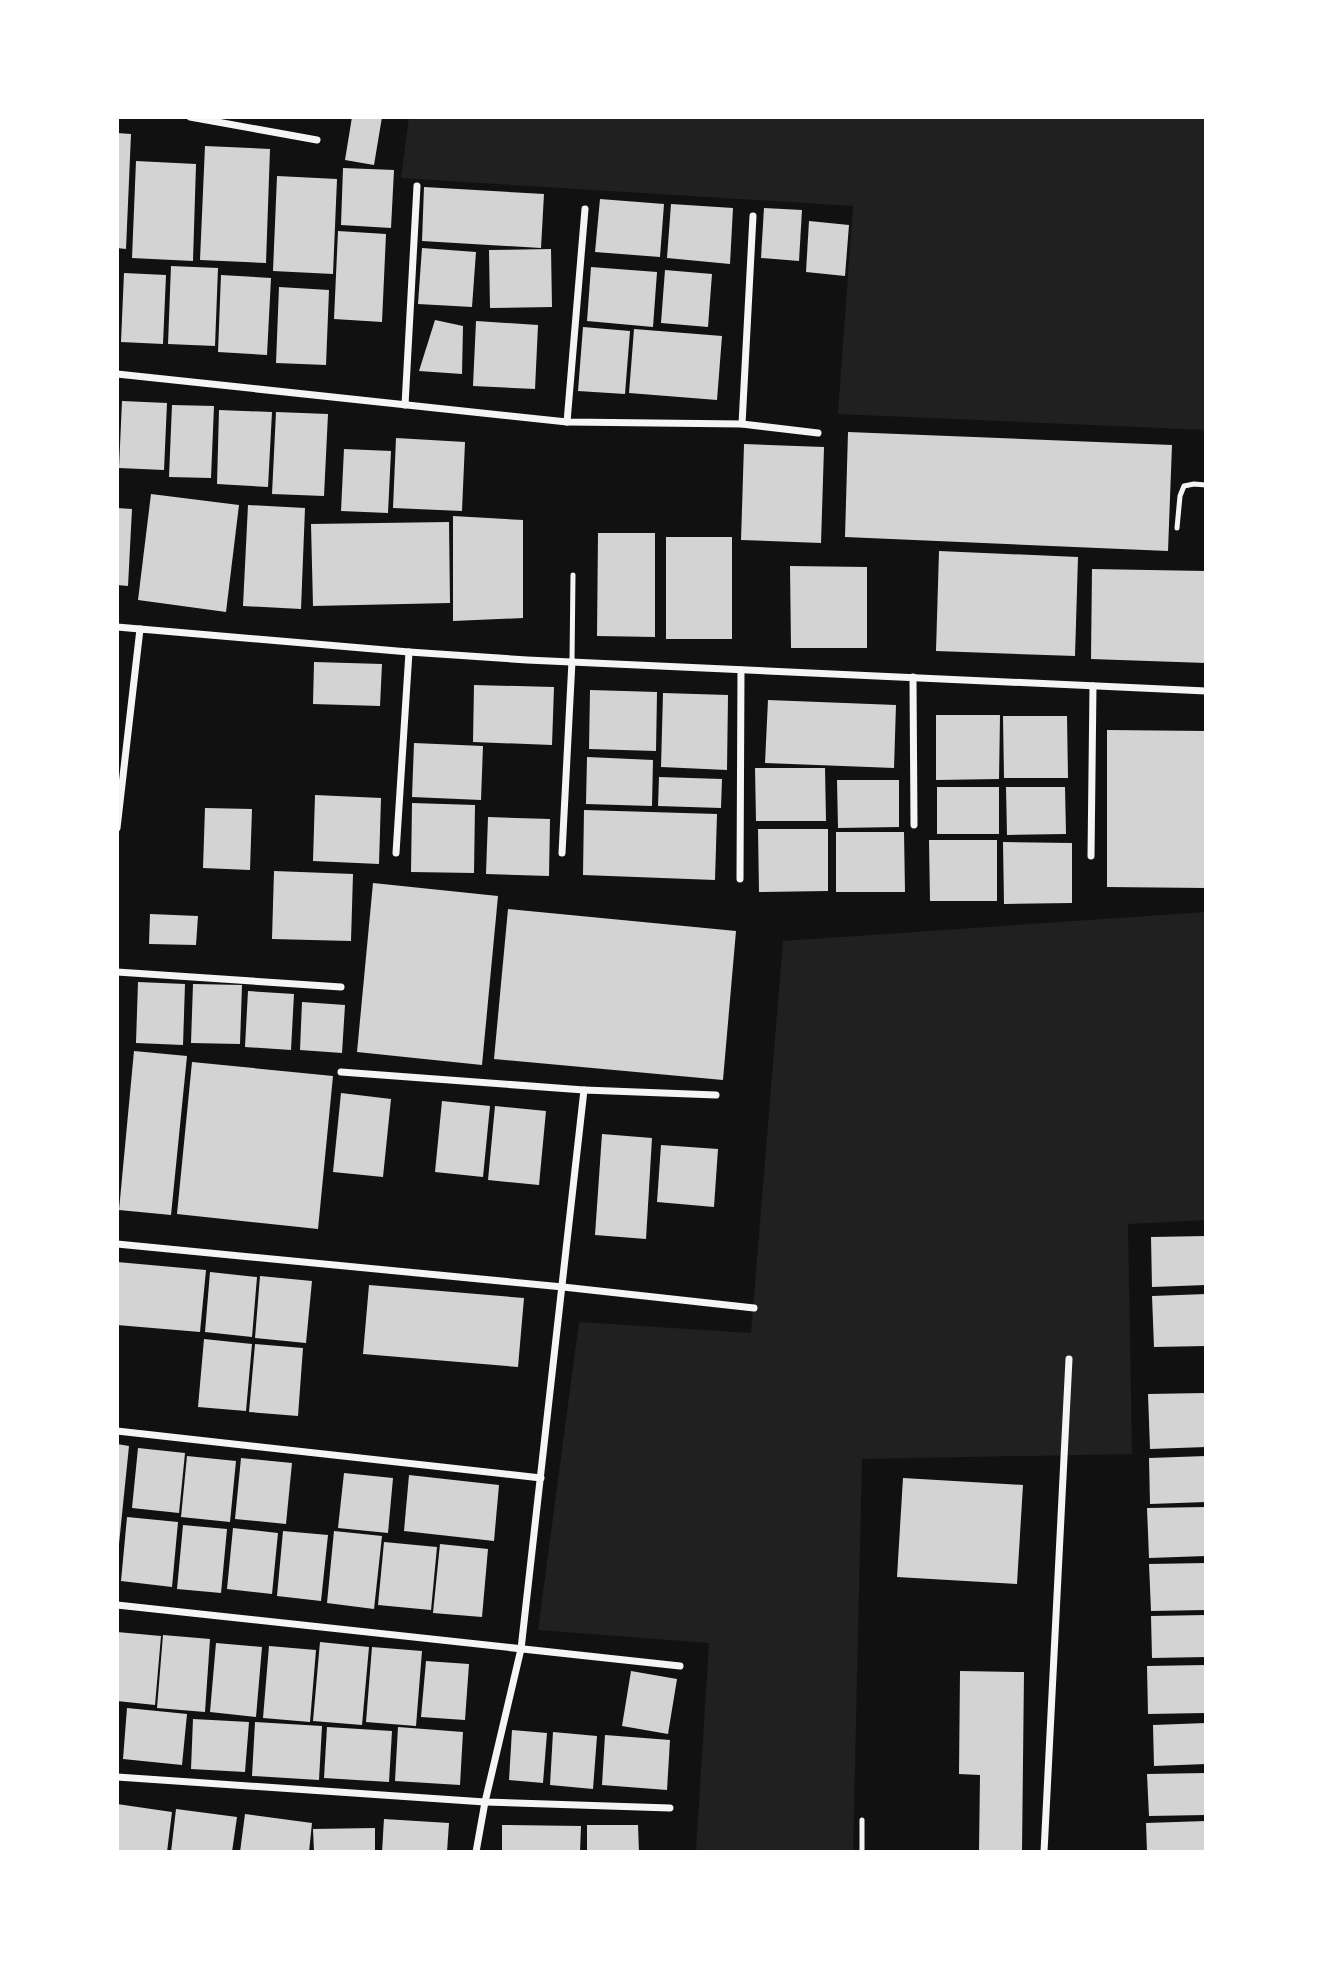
<svg xmlns="http://www.w3.org/2000/svg" width="1323" height="1969" font-family="'Alegreya Sans',sans-serif">
	<rect width="100%" height="100%" fill="#111"/>
	<g fill="#202020">
		<path d="M 409,117 L 1206,117 L 1206,430 L 838,414 L 853,206 L 401,178 Z"/>
		<path d="M 1206,912 L 1206,1220 L 1128,1224 L 1132,1454 L 862,1459 L 853,1852 L 696,1852 L 709,1643 L 538,1630 L 579,1322 L 751,1333 L 783,941 Z"/>
	</g>
	<g fill="#d3d3d3">
		<path d="M 352,117 L 382,117 L 374,165 L 345,160 Z"/>
		<path d="M 117,133 L 131,134 L 126,249 L 117,248 Z"/>
		<path d="M 205,146 L 270,149 L 266,263 L 200,260 Z"/>
		<path d="M 136,161 L 196,164 L 193,261 L 132,258 Z"/>
		<path d="M 343,168 L 394,170 L 391,228 L 341,225 Z"/>
		<path d="M 277,176 L 337,179 L 333,274 L 273,271 Z"/>
		<path d="M 424,187 L 544,194 L 541,248 L 422,241 Z"/>
		<path d="M 600,199 L 664,204 L 660,257 L 595,252 Z"/>
		<path d="M 671,204 L 733,208 L 730,264 L 667,258 Z"/>
		<path d="M 764,208 L 802,210 L 799,261 L 761,258 Z"/>
		<path d="M 809,221 L 849,225 L 845,276 L 806,272 Z"/>
		<path d="M 338,231 L 386,234 L 382,322 L 334,319 Z"/>
		<path d="M 422,248 L 476,252 L 472,307 L 418,304 Z"/>
		<path d="M 551,249 L 552,307 L 490,308 L 489,250 Z"/>
		<path d="M 171,266 L 218,268 L 215,346 L 168,344 Z"/>
		<path d="M 591,267 L 657,272 L 653,327 L 587,321 Z"/>
		<path d="M 665,270 L 712,274 L 708,327 L 661,323 Z"/>
		<path d="M 124,273 L 166,275 L 163,344 L 121,342 Z"/>
		<path d="M 221,275 L 271,278 L 267,355 L 218,352 Z"/>
		<path d="M 279,287 L 329,290 L 326,365 L 276,363 Z"/>
		<path d="M 435,320 L 463,326 L 462,374 L 419,371 Z"/>
		<path d="M 476,321 L 538,325 L 535,389 L 473,386 Z"/>
		<path d="M 583,327 L 630,331 L 625,394 L 578,391 Z"/>
		<path d="M 634,329 L 722,336 L 717,400 L 629,393 Z"/>
		<path d="M 122,401 L 167,403 L 164,470 L 119,468 Z"/>
		<path d="M 172,405 L 214,406 L 211,478 L 169,477 Z"/>
		<path d="M 219,410 L 272,412 L 268,487 L 217,484 Z"/>
		<path d="M 276,412 L 328,414 L 324,496 L 272,494 Z"/>
		<path d="M 848,432 L 1172,445 L 1168,551 L 845,537 Z"/>
		<path d="M 396,438 L 465,442 L 462,511 L 393,508 Z"/>
		<path d="M 744,444 L 824,447 L 821,543 L 741,540 Z"/>
		<path d="M 344,449 L 391,451 L 388,513 L 341,511 Z"/>
		<path d="M 151,494 L 239,505 L 226,612 L 138,600 Z"/>
		<path d="M 248,505 L 305,508 L 301,609 L 243,606 Z"/>
		<path d="M 117,508 L 132,509 L 128,586 L 117,585 Z"/>
		<path d="M 453,516 L 523,520 L 523,618 L 453,621 Z"/>
		<path d="M 449,522 L 450,603 L 313,606 L 311,524 Z"/>
		<path d="M 598,533 L 655,533 L 655,637 L 597,636 Z"/>
		<rect x="666" y="537" width="66" height="102"/>
		<path d="M 939,551 L 1078,557 L 1075,656 L 936,651 Z"/>
		<path d="M 790,566 L 867,567 L 867,648 L 791,648 Z"/>
		<path d="M 1092,569 L 1206,571 L 1206,663 L 1091,659 Z"/>
		<path d="M 314,662 L 382,664 L 380,706 L 313,704 Z"/>
		<path d="M 474,685 L 554,687 L 552,745 L 473,742 Z"/>
		<path d="M 590,690 L 657,692 L 656,751 L 589,749 Z"/>
		<path d="M 663,693 L 728,695 L 727,770 L 661,767 Z"/>
		<path d="M 768,700 L 896,705 L 894,768 L 765,763 Z"/>
		<path d="M 936,715 L 1000,715 L 999,779 L 936,780 Z"/>
		<path d="M 1003,716 L 1067,716 L 1068,778 L 1004,778 Z"/>
		<path d="M 1107,730 L 1206,731 L 1206,888 L 1107,887 Z"/>
		<path d="M 414,743 L 483,746 L 481,800 L 412,797 Z"/>
		<path d="M 587,757 L 653,760 L 652,806 L 586,804 Z"/>
		<path d="M 755,768 L 825,768 L 826,821 L 756,821 Z"/>
		<path d="M 659,777 L 722,779 L 721,808 L 658,806 Z"/>
		<path d="M 837,780 L 899,780 L 899,827 L 838,828 Z"/>
		<rect x="937" y="787" width="62" height="47"/>
		<path d="M 1006,787 L 1065,787 L 1066,834 L 1007,835 Z"/>
		<path d="M 315,795 L 381,798 L 379,864 L 313,861 Z"/>
		<path d="M 412,803 L 475,805 L 474,873 L 411,872 Z"/>
		<path d="M 205,808 L 252,809 L 250,870 L 203,868 Z"/>
		<path d="M 584,810 L 717,814 L 715,880 L 583,875 Z"/>
		<path d="M 488,817 L 550,819 L 549,876 L 486,874 Z"/>
		<path d="M 758,829 L 828,829 L 828,891 L 759,892 Z"/>
		<path d="M 836,832 L 904,832 L 905,892 L 836,892 Z"/>
		<path d="M 929,840 L 997,840 L 997,901 L 930,901 Z"/>
		<path d="M 1003,842 L 1072,843 L 1072,903 L 1004,904 Z"/>
		<path d="M 274,871 L 353,874 L 351,941 L 272,939 Z"/>
		<path d="M 373,883 L 498,896 L 482,1065 L 357,1052 Z"/>
		<path d="M 508,909 L 736,931 L 723,1080 L 494,1059 Z"/>
		<path d="M 150,914 L 198,916 L 196,945 L 149,944 Z"/>
		<path d="M 138,982 L 185,984 L 183,1045 L 136,1043 Z"/>
		<path d="M 193,984 L 242,985 L 240,1044 L 191,1043 Z"/>
		<path d="M 248,991 L 294,994 L 291,1050 L 245,1047 Z"/>
		<path d="M 302,1002 L 345,1005 L 342,1053 L 300,1050 Z"/>
		<path d="M 134,1051 L 187,1056 L 171,1215 L 119,1210 Z"/>
		<path d="M 192,1062 L 333,1076 L 318,1229 L 177,1214 Z"/>
		<path d="M 341,1093 L 391,1099 L 383,1177 L 333,1172 Z"/>
		<path d="M 442,1101 L 490,1106 L 483,1177 L 435,1172 Z"/>
		<path d="M 495,1106 L 546,1111 L 539,1185 L 488,1180 Z"/>
		<path d="M 602,1134 L 652,1138 L 646,1239 L 595,1235 Z"/>
		<path d="M 661,1145 L 718,1149 L 714,1207 L 657,1202 Z"/>
		<path d="M 1206,1236 L 1206,1285 L 1152,1287 L 1151,1237 Z"/>
		<path d="M 117,1262 L 206,1270 L 200,1332 L 117,1325 Z"/>
		<path d="M 210,1272 L 257,1277 L 252,1337 L 205,1332 Z"/>
		<path d="M 260,1276 L 312,1281 L 306,1343 L 255,1338 Z"/>
		<path d="M 369,1285 L 524,1298 L 518,1367 L 363,1354 Z"/>
		<path d="M 1206,1294 L 1206,1346 L 1154,1347 L 1152,1296 Z"/>
		<path d="M 204,1339 L 252,1344 L 246,1411 L 198,1407 Z"/>
		<path d="M 255,1344 L 303,1348 L 298,1416 L 249,1412 Z"/>
		<path d="M 1206,1393 L 1206,1447 L 1150,1449 L 1148,1394 Z"/>
		<path d="M 117,1444 L 129,1446 L 119,1544 L 117,1544 Z"/>
		<path d="M 138,1448 L 185,1453 L 179,1513 L 132,1508 Z"/>
		<path d="M 187,1456 L 236,1461 L 230,1522 L 181,1517 Z"/>
		<path d="M 1206,1456 L 1206,1502 L 1150,1504 L 1149,1458 Z"/>
		<path d="M 241,1458 L 292,1463 L 286,1524 L 235,1519 Z"/>
		<path d="M 344,1473 L 393,1478 L 388,1533 L 338,1528 Z"/>
		<path d="M 409,1475 L 499,1485 L 494,1541 L 404,1531 Z"/>
		<path d="M 903,1478 L 1023,1485 L 1017,1584 L 897,1577 Z"/>
		<path d="M 1206,1507 L 1206,1556 L 1149,1558 L 1147,1508 Z"/>
		<path d="M 127,1517 L 178,1522 L 172,1587 L 121,1581 Z"/>
		<path d="M 183,1525 L 227,1529 L 221,1593 L 177,1589 Z"/>
		<path d="M 233,1528 L 278,1533 L 272,1594 L 227,1589 Z"/>
		<path d="M 283,1531 L 328,1535 L 321,1601 L 277,1596 Z"/>
		<path d="M 334,1531 L 382,1536 L 374,1609 L 327,1603 Z"/>
		<path d="M 384,1542 L 437,1547 L 431,1610 L 378,1605 Z"/>
		<path d="M 440,1544 L 488,1549 L 482,1617 L 433,1613 Z"/>
		<path d="M 1206,1563 L 1206,1610 L 1151,1611 L 1149,1564 Z"/>
		<path d="M 1206,1615 L 1206,1657 L 1152,1658 L 1151,1616 Z"/>
		<path d="M 117,1632 L 161,1636 L 155,1705 L 117,1701 Z"/>
		<path d="M 163,1635 L 210,1639 L 205,1712 L 157,1708 Z"/>
		<path d="M 320,1642 L 369,1647 L 362,1725 L 313,1721 Z"/>
		<path d="M 216,1643 L 262,1647 L 256,1717 L 210,1712 Z"/>
		<path d="M 269,1646 L 316,1650 L 310,1722 L 263,1718 Z"/>
		<path d="M 372,1647 L 422,1651 L 416,1726 L 366,1722 Z"/>
		<path d="M 426,1661 L 469,1664 L 465,1720 L 421,1717 Z"/>
		<path d="M 1206,1665 L 1206,1713 L 1148,1714 L 1147,1666 Z"/>
		<path d="M 631,1671 L 677,1679 L 668,1734 L 622,1726 Z"/>
		<path d="M 960,1671 L 1024,1672 L 1022,1852 L 979,1852 L 980,1775 L 959,1774 Z"/>
		<path d="M 127,1708 L 187,1714 L 182,1765 L 123,1759 Z"/>
		<path d="M 193,1719 L 249,1722 L 245,1772 L 191,1769 Z"/>
		<path d="M 255,1722 L 322,1726 L 319,1780 L 252,1776 Z"/>
		<path d="M 1206,1723 L 1206,1764 L 1154,1766 L 1153,1725 Z"/>
		<path d="M 327,1727 L 392,1731 L 389,1782 L 324,1778 Z"/>
		<path d="M 398,1727 L 463,1732 L 460,1785 L 395,1781 Z"/>
		<path d="M 512,1730 L 547,1733 L 543,1783 L 509,1780 Z"/>
		<path d="M 553,1732 L 597,1736 L 593,1789 L 550,1785 Z"/>
		<path d="M 605,1735 L 670,1740 L 667,1790 L 602,1785 Z"/>
		<path d="M 1206,1773 L 1206,1815 L 1149,1816 L 1147,1774 Z"/>
		<path d="M 117,1804 L 172,1812 L 167,1852 L 117,1852 Z"/>
		<path d="M 176,1809 L 237,1817 L 232,1852 L 171,1852 Z"/>
		<path d="M 245,1814 L 312,1823 L 309,1852 L 240,1852 Z"/>
		<path d="M 384,1819 L 449,1823 L 447,1852 L 382,1852 Z"/>
		<path d="M 1206,1821 L 1206,1852 L 1147,1852 L 1146,1823 Z"/>
		<path d="M 502,1825 L 581,1826 L 580,1852 L 502,1852 Z"/>
		<path d="M 587,1825 L 638,1825 L 639,1852 L 587,1852 Z"/>
		<path d="M 375,1828 L 375,1852 L 314,1852 L 313,1829 Z"/>
	</g>
	<g fill="none" stroke-linecap="round" stroke-linejoin="round">
		<g stroke="#f5f5f5" stroke-width="5">
			<path d="M 1177,528 L 1180,496 L 1184,486 L 1194,484 L 1206,485"/>
			<path d="M 572,661 L 573,575"/>
			<path d="M 862,1852 L 862,1820"/>
		</g>
		<g stroke="#f5f5f5" stroke-width="7">
			<path d="M 190,117 L 317,140"/>
			<path d="M 117,374 L 567,422 L 742,424 L 753,216"/>
			<path d="M 405,405 L 417,186"/>
			<path d="M 567,422 L 585,209"/>
			<path d="M 742,424 L 818,433"/>
			<path d="M 117,627 L 140,629"/>
			<path d="M 913,677 L 914,825"/>
			<path d="M 117,828 L 140,629 L 409,652 L 527,660 L 1206,691"/>
			<path d="M 396,853 L 409,652"/>
			<path d="M 562,853 L 572,661"/>
			<path d="M 1091,856 L 1093,686"/>
			<path d="M 740,879 L 741,670"/>
			<path d="M 117,972 L 341,987"/>
			<path d="M 341,1072 L 584,1090"/>
			<path d="M 117,1244 L 563,1287 L 754,1308"/>
			<path d="M 117,1431 L 541,1478"/>
			<path d="M 117,1605 L 680,1666"/>
			<path d="M 117,1777 L 485,1802 L 670,1808"/>
			<path d="M 476,1852 L 485,1802 L 521,1649 L 584,1090 L 716,1095"/>
			<path d="M 1044,1852 L 1069,1359"/>
		</g>
	</g>
	<rect width="1323" height="1969" fill="none" stroke="#ffffff" stroke-width="238"/>
</svg>
